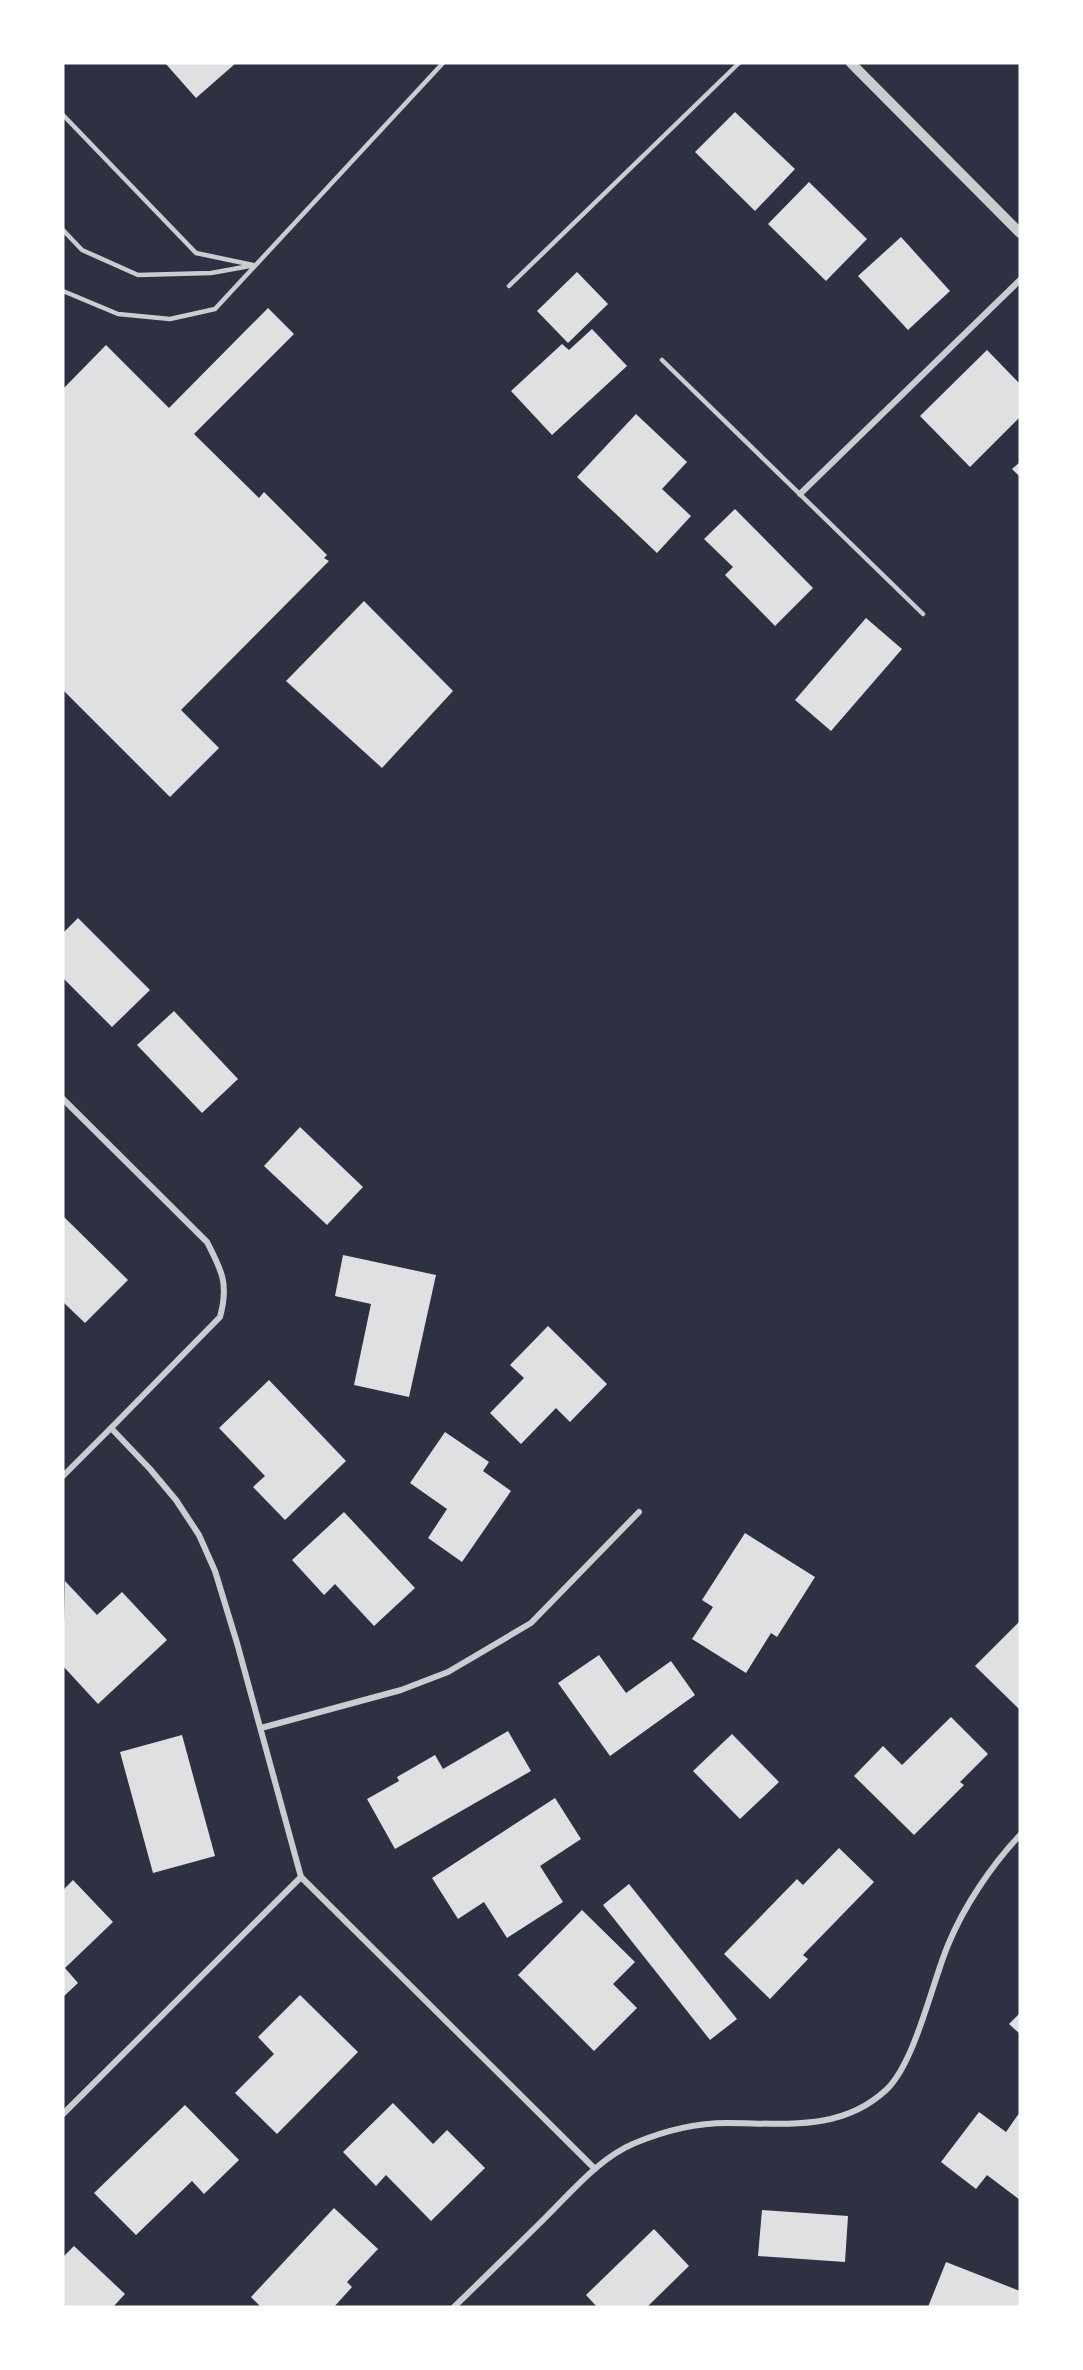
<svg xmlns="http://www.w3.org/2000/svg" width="1083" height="2370" font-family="Jost,sans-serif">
	<rect width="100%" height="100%" fill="#2d3142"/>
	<g fill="#e0e0e3">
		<path d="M 165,63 L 236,63 L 196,98 Z"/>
		<path d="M 735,112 L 795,169 L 755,211 L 695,152 Z"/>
		<path d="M 809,182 L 867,239 L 826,281 L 768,224 Z"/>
		<path d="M 901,237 L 950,291 L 908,330 L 858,276 Z"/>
		<path d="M 577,272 L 608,304 L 568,343 L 537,311 Z"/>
		<path d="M 268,308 L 294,334 L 194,434 L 259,498 L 264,492 L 327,555 L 324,558 L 329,561 L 181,710 L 219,748 L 170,797 L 63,690 L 63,389 L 106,345 L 169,408 Z"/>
		<path d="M 592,329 L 627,366 L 552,435 L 511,391 L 562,344 L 569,350 Z"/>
		<path d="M 987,350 L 1020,384 L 1020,417 L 970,467 L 920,416 Z"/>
		<path d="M 636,414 L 687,462 L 662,489 L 691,516 L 657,553 L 577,477 Z"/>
		<path d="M 1020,462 L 1020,477 L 1012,469 Z"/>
		<path d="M 735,509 L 813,588 L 775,626 L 725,575 L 733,567 L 704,539 Z"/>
		<path d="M 364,601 L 453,691 L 382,768 L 286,681 Z"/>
		<path d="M 866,618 L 902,649 L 831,731 L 795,700 Z"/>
		<path d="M 78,918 L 150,990 L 112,1027 L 63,978 L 63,933 Z"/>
		<path d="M 174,1011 L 238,1079 L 202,1113 L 137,1045 Z"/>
		<path d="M 300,1127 L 363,1187 L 327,1225 L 264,1166 Z"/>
		<path d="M 63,1216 L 128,1280 L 85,1323 L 63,1302 Z"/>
		<path d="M 343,1255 L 436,1275 L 409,1397 L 354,1385 L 371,1304 L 335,1296 Z"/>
		<path d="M 548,1326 L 607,1384 L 570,1422 L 556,1408 L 521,1444 L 490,1413 L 524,1378 L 510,1365 Z"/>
		<path d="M 269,1380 L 346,1461 L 285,1520 L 253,1487 L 265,1476 L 219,1428 Z"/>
		<path d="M 445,1432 L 489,1462 L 483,1471 L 511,1491 L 462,1562 L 428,1538 L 447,1509 L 410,1483 Z"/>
		<path d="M 344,1512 L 415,1588 L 374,1626 L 335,1584 L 324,1595 L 292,1560 Z"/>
		<path d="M 745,1533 L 815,1577 L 777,1637 L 771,1633 L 746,1673 L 692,1639 L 713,1607 L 702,1600 Z"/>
		<path d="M 65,1581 L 97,1615 L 122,1592 L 167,1640 L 98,1704 L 63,1666 Z"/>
		<path d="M 1020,1621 L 1020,1710 L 975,1666 Z"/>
		<path d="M 599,1655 L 626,1693 L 671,1661 L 695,1695 L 610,1756 L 558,1683 Z"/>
		<path d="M 951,1717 L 988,1754 L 960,1782 L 964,1785 L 914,1835 L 854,1776 L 883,1746 L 902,1765 Z"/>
		<path d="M 508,1731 L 531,1771 L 395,1849 L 367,1799 L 399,1781 L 397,1777 L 435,1755 L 443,1769 Z"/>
		<path d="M 732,1734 L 779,1782 L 740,1819 L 693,1771 Z"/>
		<path d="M 182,1735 L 215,1856 L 153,1873 L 120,1752 Z"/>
		<path d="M 555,1798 L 581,1839 L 540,1866 L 563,1902 L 507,1938 L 484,1902 L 458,1919 L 432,1878 Z"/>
		<path d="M 839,1848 L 874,1882 L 803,1955 L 808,1959 L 770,1999 L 724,1954 L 797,1879 L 803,1885 Z"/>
		<path d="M 73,1880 L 113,1922 L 65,1968 L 78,1983 L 63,1997 L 63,1890 Z"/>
		<path d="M 629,1884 L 737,2019 L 710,2040 L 603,1905 Z"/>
		<path d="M 582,1910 L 635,1962 L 613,1984 L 637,2008 L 594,2051 L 518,1975 Z"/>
		<path d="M 300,1995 L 358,2052 L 277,2134 L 235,2093 L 274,2054 L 258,2037 Z"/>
		<path d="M 1020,2013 L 1020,2034 L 1009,2024 Z"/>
		<path d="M 393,2103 L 433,2144 L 447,2130 L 485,2168 L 431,2221 L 386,2175 L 376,2186 L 343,2152 Z"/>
		<path d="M 185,2105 L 239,2160 L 204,2194 L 192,2181 L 136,2235 L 94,2193 Z"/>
		<path d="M 979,2112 L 1006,2132 L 1020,2112 L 1020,2200 L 987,2175 L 976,2189 L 941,2162 Z"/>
		<path d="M 334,2208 L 378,2249 L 347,2282 L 352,2287 L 334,2307 L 261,2307 L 251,2297 Z"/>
		<path d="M 762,2210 L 848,2216 L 845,2262 L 758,2256 Z"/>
		<path d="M 654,2229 L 689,2266 L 647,2307 L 597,2307 L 586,2295 Z"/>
		<path d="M 74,2246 L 125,2294 L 113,2307 L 63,2307 L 63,2257 Z"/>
		<path d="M 946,2262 L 1020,2291 L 1020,2307 L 928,2307 Z"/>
	</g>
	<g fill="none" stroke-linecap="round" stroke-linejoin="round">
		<g stroke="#caccd0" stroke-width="4.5">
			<path d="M 63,115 L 196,253 L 253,265"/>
			<path d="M 63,230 L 82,250 L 138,275 L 211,273 L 250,266"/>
			<path d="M 509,286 L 739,63"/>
			<path d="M 63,291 L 118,314 L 170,319 L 215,309 L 443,63"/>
			<path d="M 662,360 L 923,614"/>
		</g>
		<g stroke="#caccd0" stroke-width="6">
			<path d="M 800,494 L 1020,280"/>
			<path d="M 63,1099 L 207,1242 C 222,1271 229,1284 220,1317 L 111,1428 L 150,1469 L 176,1500 L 199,1535 L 215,1571 L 237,1643 L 301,1877 L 595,2169"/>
			<path d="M 63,1476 L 111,1428"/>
			<path d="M 261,1728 L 401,1690 L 448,1672 L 531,1623 L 639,1512"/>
			<path d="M 63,2114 L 301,1877"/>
			<path d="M 454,2307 C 486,2276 517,2246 548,2215 C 574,2189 601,2157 635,2143 C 664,2131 695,2123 727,2123 C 784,2123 841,2132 886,2090 C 915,2063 932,1983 948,1945 C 964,1906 991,1866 1020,1835"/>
		</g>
		<path stroke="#caccd0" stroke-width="10" d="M 851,63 L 1020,233"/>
	</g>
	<rect width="1083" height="2370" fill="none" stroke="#ffffff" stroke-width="129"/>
</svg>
